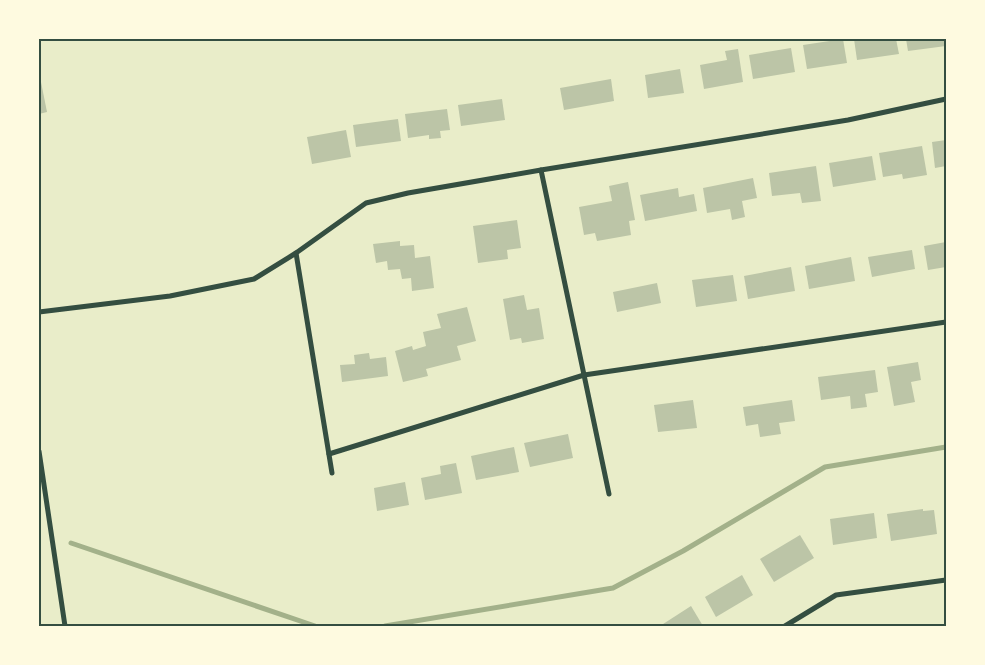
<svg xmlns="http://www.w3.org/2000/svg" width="985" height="665" font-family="'Roboto Serif',serif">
	<rect width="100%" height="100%" fill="#e9edc9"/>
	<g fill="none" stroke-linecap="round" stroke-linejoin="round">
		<g stroke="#a3b18a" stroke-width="5">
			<path d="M 71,543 L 315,626"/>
			<path d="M 385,626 L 613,588 L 683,551 L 825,467 L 946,447"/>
		</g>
	</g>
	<g fill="#bcc5a7">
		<path d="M 843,39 L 847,63 L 807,69 L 803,45 Z"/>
		<path d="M 854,39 L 896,39 L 899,54 L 857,60 Z"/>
		<path d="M 906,39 L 946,39 L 946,46 L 908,51 Z"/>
		<path d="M 791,48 L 795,72 L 753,79 L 749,55 Z"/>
		<path d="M 738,49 L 743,82 L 704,89 L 700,65 L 727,60 L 725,51 Z"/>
		<path d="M 680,69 L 684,93 L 648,98 L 645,75 Z"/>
		<path d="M 39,72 L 47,112 L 39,114 Z"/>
		<path d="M 611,79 L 614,101 L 564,110 L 560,88 Z"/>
		<path d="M 502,99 L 505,120 L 461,126 L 458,105 Z"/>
		<path d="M 447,109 L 450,130 L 440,131 L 441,138 L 429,139 L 429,135 L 408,138 L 405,114 Z"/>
		<path d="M 398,119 L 401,141 L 356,147 L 353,125 Z"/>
		<path d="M 346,130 L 351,157 L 312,164 L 307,137 Z"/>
		<path d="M 946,140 L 946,166 L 935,168 L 932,142 Z"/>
		<path d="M 922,146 L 927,175 L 903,179 L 902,174 L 883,177 L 879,153 Z"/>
		<path d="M 872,156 L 876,180 L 833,187 L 829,163 Z"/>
		<path d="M 816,166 L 821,201 L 802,203 L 800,193 L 772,196 L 769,173 Z"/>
		<path d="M 753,178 L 757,198 L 742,201 L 745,217 L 732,220 L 730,209 L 707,213 L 703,188 Z"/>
		<path d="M 628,182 L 635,220 L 629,221 L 631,235 L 597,241 L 595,233 L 584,235 L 579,207 L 612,201 L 609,186 Z"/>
		<path d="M 678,188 L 679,197 L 694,194 L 697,211 L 645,221 L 640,195 Z"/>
		<path d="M 517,220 L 521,248 L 507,250 L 508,259 L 478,263 L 473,226 Z"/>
		<path d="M 400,241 L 400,246 L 414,245 L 415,258 L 430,256 L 434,288 L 412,291 L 411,278 L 402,279 L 400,269 L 388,270 L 387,261 L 376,263 L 373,244 Z"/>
		<path d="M 946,242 L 946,267 L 928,270 L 924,246 Z"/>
		<path d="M 912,250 L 915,269 L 872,277 L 868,257 Z"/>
		<path d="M 851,257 L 855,281 L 809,289 L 805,266 Z"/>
		<path d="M 791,267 L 795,291 L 748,299 L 744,276 Z"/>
		<path d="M 733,275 L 737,301 L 696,307 L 692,280 Z"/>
		<path d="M 657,283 L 661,303 L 617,312 L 613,292 Z"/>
		<path d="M 524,295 L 527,310 L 539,308 L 544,339 L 522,343 L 521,338 L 510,340 L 503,299 Z"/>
		<path d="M 467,307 L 476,341 L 457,346 L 461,360 L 426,369 L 428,376 L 403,382 L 395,351 L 412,346 L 413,350 L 426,346 L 423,332 L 441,328 L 437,314 Z"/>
		<path d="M 369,353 L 370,359 L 386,357 L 388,376 L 342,382 L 340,365 L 355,364 L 354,355 Z"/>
		<path d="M 918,362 L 921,380 L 911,382 L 915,402 L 894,406 L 887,367 Z"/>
		<path d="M 875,370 L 878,392 L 865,394 L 867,407 L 851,409 L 850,396 L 821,400 L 818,377 Z"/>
		<path d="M 693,400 L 697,428 L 658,432 L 654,405 Z"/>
		<path d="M 792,400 L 795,421 L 779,423 L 781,434 L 760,437 L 758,424 L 746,426 L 743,407 Z"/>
		<path d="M 568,434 L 573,458 L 530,467 L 524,443 Z"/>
		<path d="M 514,447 L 519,472 L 476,480 L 471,456 Z"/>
		<path d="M 456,463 L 462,493 L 425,500 L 421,478 L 441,474 L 440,466 Z"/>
		<path d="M 405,482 L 409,505 L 377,511 L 374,488 Z"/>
		<path d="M 923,509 L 923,511 L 934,510 L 937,534 L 891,541 L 887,514 Z"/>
		<path d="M 874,513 L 877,538 L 833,545 L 830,519 Z"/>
		<path d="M 800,535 L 814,558 L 774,582 L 760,559 Z"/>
		<path d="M 742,575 L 753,595 L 716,617 L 705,597 Z"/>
		<path d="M 691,606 L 703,626 L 660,626 Z"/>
	</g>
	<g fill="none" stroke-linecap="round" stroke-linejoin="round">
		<g stroke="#344e41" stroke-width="5">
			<path d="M 541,170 L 609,494"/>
			<path d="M 296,253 L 332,473"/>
			<path d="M 39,312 L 170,296 L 254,279 L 296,253 L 366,203 L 408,193 L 541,170 L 848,120 L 946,99"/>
			<path d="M 39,451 L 65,626"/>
			<path d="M 329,454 L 584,375 L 946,322"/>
			<path d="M 785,626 L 836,595 L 946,580"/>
		</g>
	</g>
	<rect width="985" height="665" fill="none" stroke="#fefae0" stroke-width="80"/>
	<rect x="40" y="40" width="905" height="585" fill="none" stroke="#344e41" stroke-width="2"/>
</svg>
